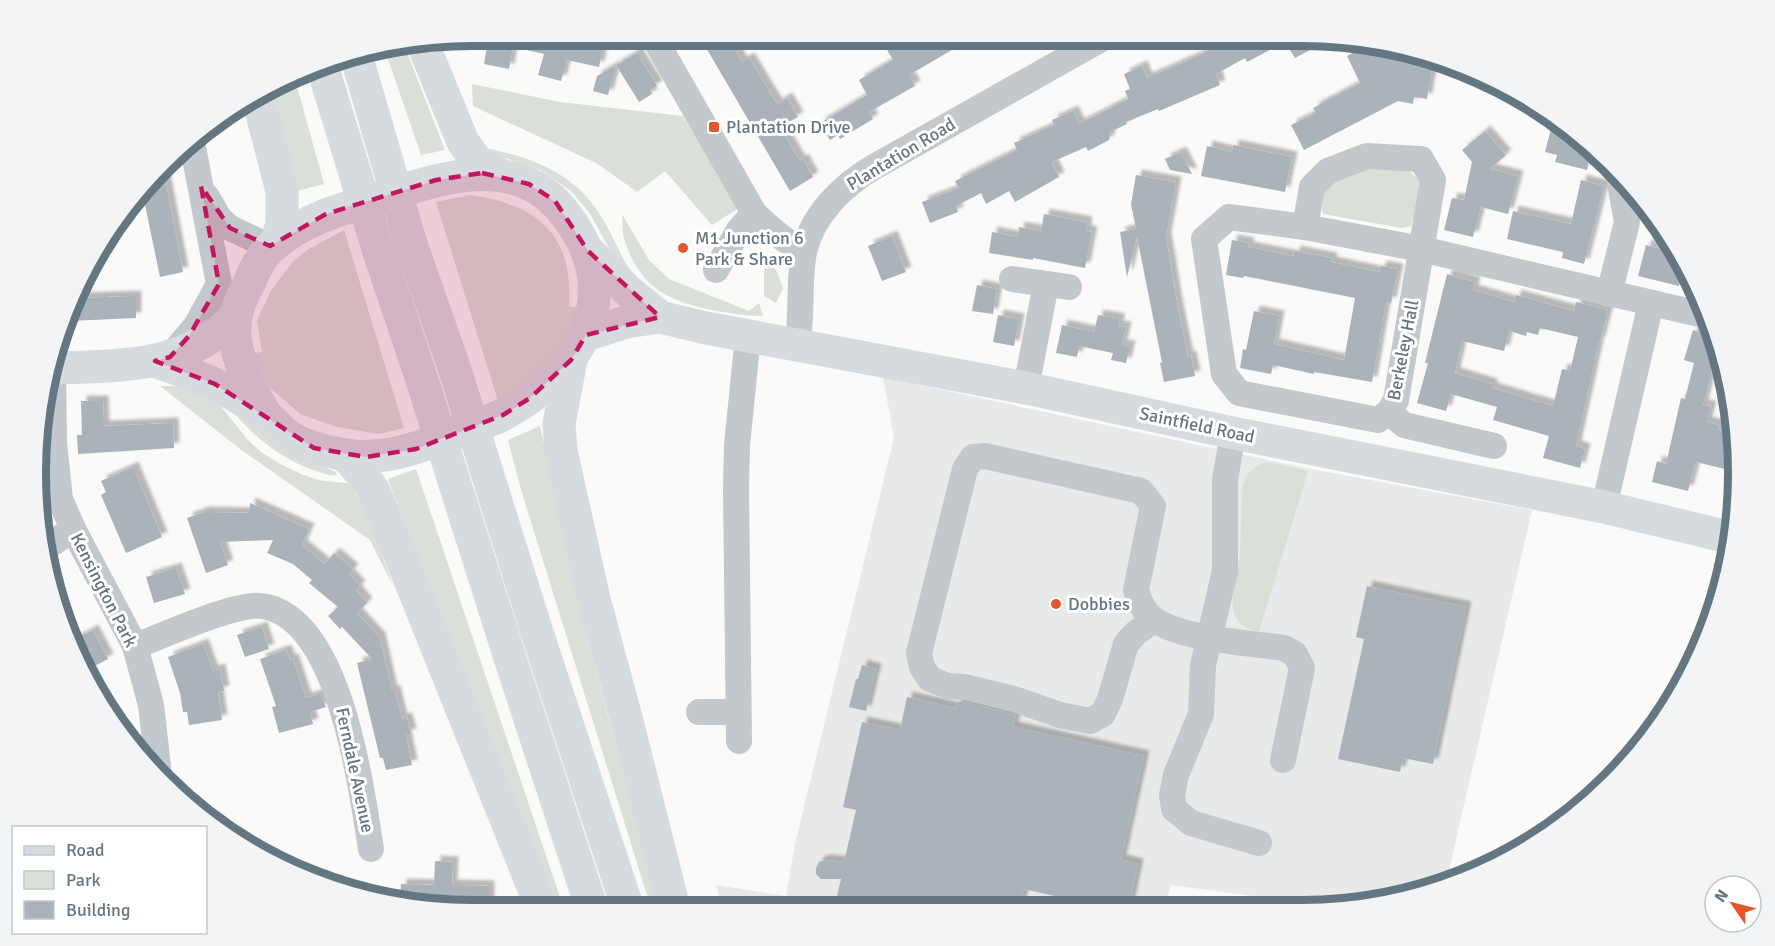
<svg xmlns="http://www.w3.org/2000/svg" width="1775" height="946" font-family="Signika,sans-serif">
	<defs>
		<filter id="shadow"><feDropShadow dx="5.5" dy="-5.5" stdDeviation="1.5" flood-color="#0004"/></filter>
	</defs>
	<rect width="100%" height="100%" fill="#fafaf8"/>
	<path fill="#e8e9e9" d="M 883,377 L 1301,467 L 1532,510 L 1446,883 L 1359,906 L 1329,906 L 1171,885 L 1164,907 L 723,908 L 716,885 L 786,896 L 795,844 L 894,438 Z"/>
	<g fill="#dadfd7">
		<path d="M 405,47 L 445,150 L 421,155 L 385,50 Z"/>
		<path d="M 295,79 L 324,184 L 293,192 L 267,94 Z"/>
		<path d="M 472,84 L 560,102 L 683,116 L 739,208 L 712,225 L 665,171 L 637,192 L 598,164 L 473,106 Z"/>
		<path d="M 490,149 C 532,158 572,173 597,210 C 611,230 619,254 633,275 L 621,270 L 589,212 L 571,191 L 540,170 L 485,151 Z"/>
		<path d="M 1370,163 L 1409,171 L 1421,182 L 1414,216 L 1411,226 L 1402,228 L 1323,214 L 1321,204 L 1327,183 Z"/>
		<path d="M 469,195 C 481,197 495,199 506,203 C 557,220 572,256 569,306 L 580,308 L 564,344 L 539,374 L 498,401 L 436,202 Z"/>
		<path d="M 622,214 L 649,260 L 669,279 L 749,311 L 759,303 L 763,316 C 746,316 729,313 712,310 C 667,301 641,287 625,242 C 622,234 623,223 622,214 Z"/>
		<path d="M 344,230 L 404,428 L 379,434 L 337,427 L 300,414 L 269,387 L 254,353 L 262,352 L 257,321 L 271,290 L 293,262 L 307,250 Z"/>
		<path d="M 768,258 L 777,272 L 783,288 L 776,303 L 764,296 L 764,271 Z"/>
		<path d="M 160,386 L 180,386 L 214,398 L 248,440 L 261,452 L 280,464 L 303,475 L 323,481 L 347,483 L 353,487 L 355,494 L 365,507 L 393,586 L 370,540 L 240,449 Z"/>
		<path d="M 225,403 L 282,450 L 336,472 L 337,475 C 328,476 319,472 310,469 C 272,454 252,434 225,403 Z"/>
		<path d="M 540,426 L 588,640 L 659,908 L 651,908 L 522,493 L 508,440 Z"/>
		<path d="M 1266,462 L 1308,471 L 1259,632 C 1216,622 1238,584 1240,554 C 1241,531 1241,507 1243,484 C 1248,471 1253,467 1266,462 Z"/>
		<path d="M 416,469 L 564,909 L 551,909 L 388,479 Z"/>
	</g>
	<g fill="#aab3b9" fill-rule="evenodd" filter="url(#shadow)">
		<path d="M 489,36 L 582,36 L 604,41 L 599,67 L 567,60 L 561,81 L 538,75 L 544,54 L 513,47 L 509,69 L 484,64 Z"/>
		<path d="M 724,36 L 727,36 L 742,62 L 749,58 L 777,104 L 787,98 L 798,117 L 780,127 L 800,161 L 803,159 L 813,177 L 790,191 L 705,46 Z"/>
		<path d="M 893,36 L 974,37 L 909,75 L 915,86 L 869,112 L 873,119 L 840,139 L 838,135 L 830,140 L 820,123 L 867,95 L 859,80 L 893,60 L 886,48 L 896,42 Z"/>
		<path d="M 1232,37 L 1334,37 L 1295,58 L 1285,42 L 1247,62 L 1245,58 L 1216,74 L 1220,85 L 1159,111 L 1158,109 L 1126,122 L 1127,124 L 1110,132 L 1109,140 L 1088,151 L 1086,147 L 1052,162 L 1059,177 L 1015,202 L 1009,191 L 986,204 L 981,193 L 956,206 L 958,212 L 930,223 L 922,202 L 959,188 L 955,181 L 1017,150 L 1014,143 L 1054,125 L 1052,120 L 1073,111 L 1079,124 L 1128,99 L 1125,91 L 1130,89 L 1124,74 L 1142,66 L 1147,78 L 1200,55 Z"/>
		<path d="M 1368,45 L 1371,51 L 1399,55 L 1400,48 L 1415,51 L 1422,53 L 1421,59 L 1433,62 L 1427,99 L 1414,97 L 1413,104 L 1398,101 L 1304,150 L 1291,125 L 1316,113 L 1313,108 L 1360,83 L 1347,56 Z"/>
		<path d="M 637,53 L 657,86 L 650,90 L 652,94 L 639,102 L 616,65 Z"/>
		<path d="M 616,65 L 608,95 L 593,91 L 597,76 Z"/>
		<path d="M 1554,117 L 1568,127 L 1592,149 L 1587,170 L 1555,162 L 1557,155 L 1545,152 Z"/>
		<path d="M 1485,131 L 1506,155 L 1490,169 L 1518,176 L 1508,214 L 1481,207 L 1473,237 L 1444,230 L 1452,198 L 1464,200 L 1472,162 L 1462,150 Z"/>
		<path d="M 1233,145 L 1292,157 L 1285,192 L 1201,176 L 1207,146 L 1232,152 Z"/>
		<path d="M 1181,152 L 1192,174 L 1170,170 L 1165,159 Z"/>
		<path d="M 164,173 L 183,272 L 160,277 L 143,195 Z"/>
		<path d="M 1136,175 L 1176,182 L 1166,237 L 1178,309 L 1188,357 L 1191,356 L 1195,376 L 1164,382 L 1160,363 L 1162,362 L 1137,237 L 1127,277 L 1120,232 L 1136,229 L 1131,204 Z"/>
		<path d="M 1581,180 L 1604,186 L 1584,264 L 1562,258 L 1563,252 L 1507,239 L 1513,211 L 1571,224 Z"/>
		<path d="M 1044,214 L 1087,222 L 1086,231 L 1092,232 L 1085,268 L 1033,258 L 1033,260 L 989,253 L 992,232 L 1018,237 L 1019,227 L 1041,231 Z"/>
		<path d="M 892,236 L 906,272 L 882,281 L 868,246 Z"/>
		<path d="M 1232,240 L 1249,243 L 1248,247 L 1294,256 L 1295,251 L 1332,258 L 1331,262 L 1379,272 L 1381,266 L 1398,269 L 1391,303 L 1386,302 L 1372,382 L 1314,372 L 1314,374 L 1273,365 L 1271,374 L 1240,368 L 1243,349 L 1246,350 L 1254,311 L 1279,316 L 1274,344 L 1344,360 L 1355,298 L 1244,276 L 1243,278 L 1226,275 Z"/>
		<path d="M 1646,245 L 1680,254 L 1685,264 L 1679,286 L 1638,276 Z"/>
		<path d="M 1447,274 L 1475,282 L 1473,290 L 1514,302 L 1516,295 L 1574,311 L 1576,302 L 1608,310 L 1600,341 L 1599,341 L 1576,446 L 1585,449 L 1580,468 L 1543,458 L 1549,436 L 1493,420 L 1497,407 L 1451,394 L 1446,411 L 1417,403 L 1428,363 L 1425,363 ZM 1540,328 L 1578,337 L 1570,371 L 1562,369 L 1553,406 L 1492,388 L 1492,384 L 1455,373 L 1462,341 L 1504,351 L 1509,331 L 1526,336 L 1527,332 L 1538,335 Z"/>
		<path d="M 977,285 L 997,289 L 993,314 L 972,311 Z"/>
		<path d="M 136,296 L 136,318 L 69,321 L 79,298 Z"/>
		<path d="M 998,315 L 1019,319 L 1014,346 L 993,342 Z"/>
		<path d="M 1098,315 L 1120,319 L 1118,326 L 1126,327 L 1122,345 L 1130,346 L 1126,363 L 1111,360 L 1113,353 L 1079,346 L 1077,357 L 1056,353 L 1062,325 L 1094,332 Z"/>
		<path d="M 1693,330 L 1717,337 L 1721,356 L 1716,355 L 1703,405 L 1711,406 L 1707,422 L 1719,425 L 1718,429 L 1736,433 L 1737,472 L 1696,462 L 1688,491 L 1652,482 L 1657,461 L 1666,464 L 1681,398 L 1685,399 L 1694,363 L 1684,360 Z"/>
		<path d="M 81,401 L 103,401 L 104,426 L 173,423 L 174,448 L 78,454 L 77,435 L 82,435 Z"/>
		<path d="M 133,467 L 162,537 L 126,553 L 101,495 L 106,492 L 101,481 Z"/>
		<path d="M 250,503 L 309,529 L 302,545 L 325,564 L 334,553 L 353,569 L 349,574 L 360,586 L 356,590 L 367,603 L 357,613 L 380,638 L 392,691 L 395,691 L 402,719 L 407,718 L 411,734 L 406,735 L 412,765 L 386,770 L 383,758 L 380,758 L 357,663 L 372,659 L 342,627 L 340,629 L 328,616 L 338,607 L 309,583 L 312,580 L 293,564 L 267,553 L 273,540 L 220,542 L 228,565 L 206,573 L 187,518 L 204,512 L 249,513 Z"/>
		<path d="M 176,568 L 185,594 L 154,603 L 146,577 Z"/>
		<path d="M 1367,586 L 1466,607 L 1433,764 L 1403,758 L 1400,772 L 1338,759 L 1364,639 L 1356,637 Z"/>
		<path d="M 262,627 L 269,649 L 245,657 L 237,635 Z"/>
		<path d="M 93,630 L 108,659 L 89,669 L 74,640 Z"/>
		<path d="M 203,644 L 213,671 L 220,669 L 224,691 L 218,692 L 222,720 L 189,725 L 187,712 L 183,712 L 180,693 L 168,657 Z"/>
		<path d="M 286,650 L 290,660 L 293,659 L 306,698 L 321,694 L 326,707 L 310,712 L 313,724 L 279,733 L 272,707 L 276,706 L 260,659 Z"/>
		<path d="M 862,665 L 876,669 L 866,711 L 849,707 L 856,679 L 858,679 Z"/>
		<path d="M 907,697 L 955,708 L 957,702 L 963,702 L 1016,715 L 1013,727 L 1144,756 L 1121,860 L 1138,864 L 1129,907 L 1061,907 L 1063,898 L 1024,889 L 1020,907 L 834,908 L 841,879 L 821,879 L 816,874 L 816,868 L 819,862 L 825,860 L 844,862 L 856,810 L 843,807 L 862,722 L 900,730 Z"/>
		<path d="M 435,861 L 453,862 L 452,885 L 489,886 L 489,907 L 427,906 L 400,902 L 401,884 L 434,885 Z"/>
	</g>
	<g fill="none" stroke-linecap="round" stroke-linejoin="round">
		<g stroke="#c3c8cc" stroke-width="26">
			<path d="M 653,36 L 754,213 C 769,228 785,242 804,251"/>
			<path d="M 192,142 L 219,284 L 237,309"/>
			<path d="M 207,197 L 219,218 L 230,228 L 271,247"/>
			<path d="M 1305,227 L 1312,187 L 1328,171 L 1367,156 L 1421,159 L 1433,180 L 1396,400 L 1389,412 L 1404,425 L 1494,446"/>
			<path d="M 716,270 L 739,230 L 754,213"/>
			<path d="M 1012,279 L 1069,287"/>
			<path d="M 1609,294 L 1627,222 L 1618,173"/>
			<path d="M 797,345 C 803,315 798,283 804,252 C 812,215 843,185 874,167 L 1105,37"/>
			<path d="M 174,352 L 196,326 L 219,284"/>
			<path d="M 53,368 L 54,443 L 60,499 L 73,529 L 135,646 L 151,705 L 159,775"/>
			<path d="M 1026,388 L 1046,284"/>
			<path d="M 1389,412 L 1378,420 L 1239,393 L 1224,374 L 1204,239 L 1229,217 L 1305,227 L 1421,249 L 1708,316"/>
			<path d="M 1233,433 L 1225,480 L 1225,571 L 1203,665 L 1201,714 L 1176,775 L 1172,795 L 1174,809 L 1191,823 L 1259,843"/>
			<path d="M 1604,507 L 1651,303"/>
			<path d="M 47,547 L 73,529"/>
			<path d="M 1154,620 L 1136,633 L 1126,644 L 1110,699 L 1103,714 L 1090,721 L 1060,715 L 1017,700 L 965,687 L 948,686 L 930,679 L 922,667 L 919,653 L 965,469 L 973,457 L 985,456 L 1141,491 L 1153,506 L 1136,590 C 1139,601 1143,611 1152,618 C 1178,639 1250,643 1284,648 L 1295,654 L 1302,668 L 1283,760"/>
			<path d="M 135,646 C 163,636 236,602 262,606 C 340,617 361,787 371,849"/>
			<path d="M 699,712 L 738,712"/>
			<path d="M 739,741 L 736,488 L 737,445 L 748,336"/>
		</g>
		<g stroke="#d6dbdf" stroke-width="33">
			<path d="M 588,251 L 627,290 L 660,317 L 706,328 L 1026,388 L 1233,433 L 1604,507 L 1732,538"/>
			<path d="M 586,335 L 626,322 L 660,317"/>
			<path d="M 155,361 C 176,369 199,376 218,386 C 233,394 248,403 262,413 C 270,418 276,425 283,432 C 300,445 326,452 347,455 C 385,461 421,447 456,433 C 472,427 489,422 504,414 C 585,370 628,290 562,210 C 513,151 439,179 378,198 C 342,209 305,219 275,244 C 263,253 255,268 250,281 C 245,291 239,302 237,312 C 228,345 249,386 265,414"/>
			<path d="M 50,368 C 117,366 186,369 236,316"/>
		</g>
		<g stroke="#d6dbdf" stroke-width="33">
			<path d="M 423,44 L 463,142 L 479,164 L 503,176"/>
			<path d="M 356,55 L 411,244 L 455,370 L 534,623 L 628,909"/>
			<path d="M 322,65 L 379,252 L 422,380 L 511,661 L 592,909"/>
			<path d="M 258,99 L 282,191 L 282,225 L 275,244"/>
			<path d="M 571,360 L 559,424 L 561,451 L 594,599 L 624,710 L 674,908"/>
			<path d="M 345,455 L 363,475 L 375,493 L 542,909"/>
		</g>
	</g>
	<path fill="#c2185b" fill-opacity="0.2" stroke="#c2185b" stroke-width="4.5" stroke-dasharray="12 8" stroke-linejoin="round" d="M 482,173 L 529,184 L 555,201 L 588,251 L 660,317 L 586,335 L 571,360 L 530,398 L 503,415 L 416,449 L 366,457 L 314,448 L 215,384 L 155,361 L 170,357 L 189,336 L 219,284 L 201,186 L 230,228 L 270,246 L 326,214 L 436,180 Z"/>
	<g fill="#e4572e" stroke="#fff" stroke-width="2">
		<rect x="708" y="121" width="12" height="12" rx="3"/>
		<circle cx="683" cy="248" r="6"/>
		<circle cx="1056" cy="604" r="6"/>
	</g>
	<g text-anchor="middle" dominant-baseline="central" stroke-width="6" stroke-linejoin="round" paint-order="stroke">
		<g font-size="18" fill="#657683" stroke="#fff" text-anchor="start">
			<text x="726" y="127">Plantation Drive</text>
			<text x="695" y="238">M1 Junction 6<tspan x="695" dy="21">Park &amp; Share</tspan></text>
			<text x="1068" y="604">Dobbies</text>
		</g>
		<g font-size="18" fill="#657683" stroke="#fff">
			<text transform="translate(901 154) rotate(-31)">Plantation Road</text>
			<text transform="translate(1403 350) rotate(-79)">Berkeley Hall</text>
			<text transform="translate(1197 425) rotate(12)">Saintfield Road</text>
			<text transform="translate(104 590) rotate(63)">Kensington Park</text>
			<text transform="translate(355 770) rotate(78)">Ferndale Avenue</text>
		</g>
	</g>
	<path d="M0 0H1775V946H0ZM472 46H1302A426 426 0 0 1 1728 472V474A426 426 0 0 1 1302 900H472A426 426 0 0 1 46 474V472A426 426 0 0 1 472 46Z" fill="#f3f4f5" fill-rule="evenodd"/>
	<path fill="none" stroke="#657683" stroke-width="8" d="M472 46H1302A426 426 0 0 1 1728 472V474A426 426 0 0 1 1302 900H472A426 426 0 0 1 46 474V472A426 426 0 0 1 472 46Z"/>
	<rect x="12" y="826" width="195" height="108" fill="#ffffff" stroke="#c1c8cd" stroke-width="1.5"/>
	<rect x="24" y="846" width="30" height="9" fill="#d6dbdf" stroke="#c1c8cd" stroke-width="1.5"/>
	<text x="66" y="856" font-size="18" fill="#657683">Road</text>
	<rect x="24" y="871" width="30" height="18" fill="#dadfd7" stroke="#c1c8cd" stroke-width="1.5"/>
	<text x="66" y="886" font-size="18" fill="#657683">Park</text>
	<rect x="24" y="901" width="30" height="18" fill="#aab3b9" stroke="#c1c8cd" stroke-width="1.5"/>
	<text x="66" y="916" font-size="18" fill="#657683">Building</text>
	<g transform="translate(1733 904) rotate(305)"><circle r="28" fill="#ffffff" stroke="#c1c8cd" stroke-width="1.5"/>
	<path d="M0-4.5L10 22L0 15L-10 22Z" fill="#e4572e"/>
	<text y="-9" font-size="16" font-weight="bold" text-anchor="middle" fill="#657683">N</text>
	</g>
</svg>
